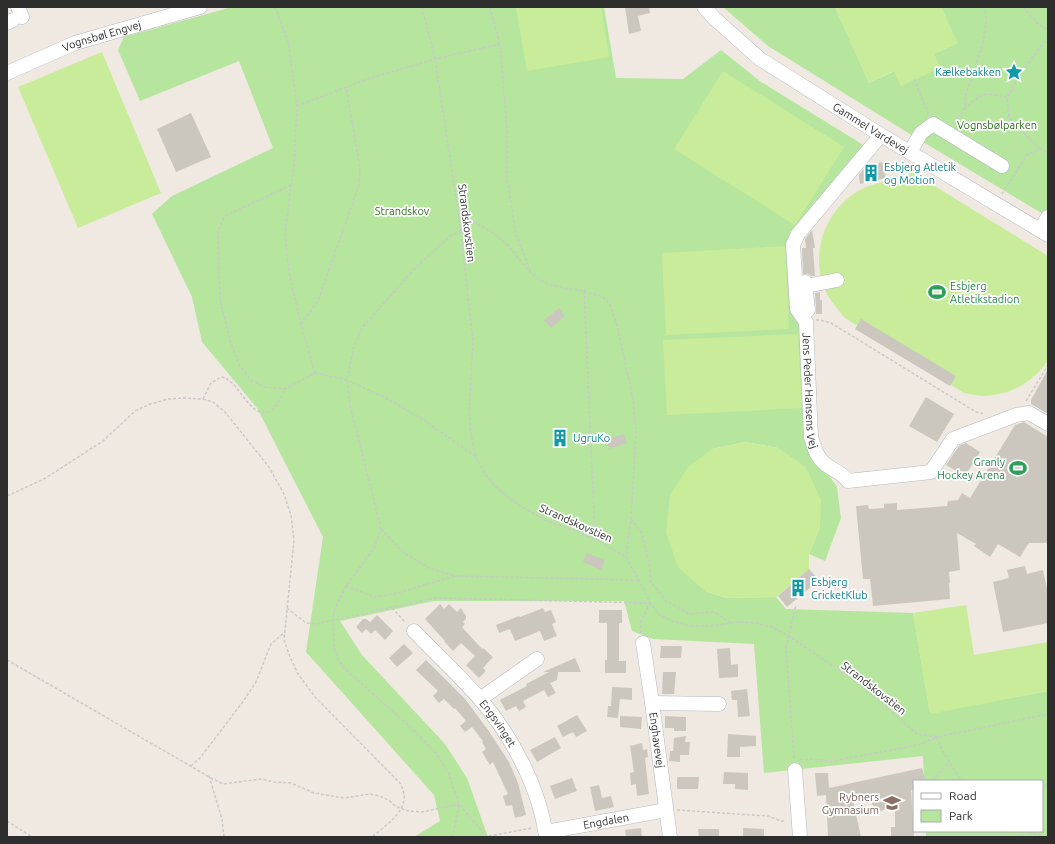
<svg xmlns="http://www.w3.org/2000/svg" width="1055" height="844" font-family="Ubuntu,sans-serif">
	<rect width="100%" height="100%" fill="#efe9e1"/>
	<g fill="#b6e59e">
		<path d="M 232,7 L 604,7 L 616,78 L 683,79 L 721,50 L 761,82 L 865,146 L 794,228 L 804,430 L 814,454 L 837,487 L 841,518 L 825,561 L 809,554 L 820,527 L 778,448 L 745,442 L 712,449 L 705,591 L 727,598 L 776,597 L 786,609 L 913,613 L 930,713 L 1048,691 L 1048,837 L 926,837 L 926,831 L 1042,831 L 1042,781 L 924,781 L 923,756 L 764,773 L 754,644 L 653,639 L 632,631 L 624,601 L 434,601 L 340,621 L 362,655 L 445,744 L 467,778 L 488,837 L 414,837 L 440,821 L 434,795 L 306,652 L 323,537 L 257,408 L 202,342 L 192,297 L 152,214 L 172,196 L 273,148 L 239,61 L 140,101 L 118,50 L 124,37 Z"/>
		<path d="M 723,7 L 835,7 L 869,83 L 895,71 L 940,68 L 934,54 L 957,43 L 941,7 L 1048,7 L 1048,217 L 910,134 L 768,46 Z"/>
	</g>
	<g fill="#c9ec9a">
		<path d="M 516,7 L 601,7 L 609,57 L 527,71 Z"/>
		<path d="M 835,7 L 941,7 L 958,43 L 934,54 L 940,68 L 901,86 L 894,71 L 869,83 Z"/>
		<path d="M 102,52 L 161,193 L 78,228 L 18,87 Z"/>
		<path d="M 723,71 L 844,147 L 795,225 L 674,149 Z"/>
		<path d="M 912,172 L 1048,256 L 1048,360 C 1035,381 1011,395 985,396 C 978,396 971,394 964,393 L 845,318 C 836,307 826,296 822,282 C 812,247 828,207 860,190 C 867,186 877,183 884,182 C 889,181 897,182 902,180 C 905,179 909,175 912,172 Z"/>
		<path d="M 785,246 L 789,329 L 666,335 L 662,253 Z"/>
		<path d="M 798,334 L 802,408 L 667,415 L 663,340 Z"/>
		<path d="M 745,442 L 778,448 L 806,467 L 821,500 L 820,527 L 809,554 L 809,569 L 776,597 L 728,598 L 705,591 L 678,567 L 666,532 L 670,495 L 688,467 L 712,449 Z"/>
		<path d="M 966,605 L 974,655 L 1048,642 L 1048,691 L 930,714 L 913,613 Z"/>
	</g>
	<g fill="#cbc7bf">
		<path d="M 625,7 L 649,7 L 650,13 L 638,16 L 641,31 L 629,34 Z"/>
		<path d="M 191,113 L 211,157 L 176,172 L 157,129 Z"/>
		<path d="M 882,162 L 886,178 L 860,184 L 859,175 L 866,166 Z"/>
		<path d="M 812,230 L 815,248 L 813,248 L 815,276 L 811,276 L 808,274 L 803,274 L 802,248 L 806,248 L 805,239 Z"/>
		<path d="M 820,292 L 820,300 L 822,300 L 822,314 L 816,314 L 816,309 L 815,293 Z"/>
		<path d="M 559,308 L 565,316 L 551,328 L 544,320 Z"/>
		<path d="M 861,319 L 956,376 L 950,386 L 855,329 Z"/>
		<path d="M 1048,369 L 1048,414 L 1031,404 L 1031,400 Z"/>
		<path d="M 926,397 L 954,414 L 937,442 L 909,426 Z"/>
		<path d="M 1024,422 L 1048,437 L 1048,543 L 1029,543 L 1020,557 L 998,544 L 990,557 L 974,546 L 976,544 L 957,533 L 960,570 L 949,572 L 950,583 L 949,583 L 950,599 L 873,606 L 870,579 L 863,579 L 856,506 L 868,505 L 869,509 L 884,508 L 884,504 L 897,503 L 897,510 L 947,506 L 948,501 L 958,500 L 962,493 L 970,498 L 1015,425 Z"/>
		<path d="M 624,434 L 627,443 L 609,449 L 607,439 Z"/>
		<path d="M 966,443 L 980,452 L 965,476 L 946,465 L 959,446 Z"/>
		<path d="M 587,553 L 605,560 L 601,570 L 583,562 Z"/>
		<path d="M 1025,566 L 1027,574 L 1043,570 L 1048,593 L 1048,623 L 1003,632 L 993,582 L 1009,578 L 1007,570 Z"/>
		<path d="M 809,569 L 819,580 L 787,607 L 778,596 Z"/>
		<path d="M 440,604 L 444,609 L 449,604 L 457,612 L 461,608 L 466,616 L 466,619 L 463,622 L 465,624 L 462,627 L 482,649 L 483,648 L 493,657 L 483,668 L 486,671 L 479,678 L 466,665 L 475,656 L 461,643 L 453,651 L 444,641 L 445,641 L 425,619 Z"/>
		<path d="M 543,608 L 545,612 L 551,610 L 556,622 L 552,624 L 557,636 L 544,641 L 540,631 L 515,641 L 510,629 L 499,633 L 496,625 L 519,616 L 520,617 Z"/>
		<path d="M 599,610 L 622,610 L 622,623 L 619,623 L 619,661 L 626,661 L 626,673 L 605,673 L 605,660 L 607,660 L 607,623 L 599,623 Z"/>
		<path d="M 377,615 L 393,631 L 385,640 L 375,630 L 371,634 L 366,629 L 362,633 L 356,627 L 363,619 L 366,619 L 370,622 Z"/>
		<path d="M 404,644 L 413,653 L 397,667 L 389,658 Z"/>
		<path d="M 661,646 L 682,646 L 681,658 L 660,658 Z"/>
		<path d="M 730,648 L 731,665 L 738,664 L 738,677 L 719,678 L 717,649 Z"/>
		<path d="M 575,658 L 581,672 L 558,672 L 557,680 L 550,683 L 556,693 L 548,697 L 544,690 L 523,701 L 526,707 L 519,711 L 516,706 L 506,711 L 500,700 L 527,686 L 526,684 L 549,672 L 543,672 Z"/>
		<path d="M 426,660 L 465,699 L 488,730 L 509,762 L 518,783 L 526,815 L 515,818 L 512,805 L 506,806 L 503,796 L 508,794 L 493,762 L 490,765 L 482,752 L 486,749 L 482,742 L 483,741 L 472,727 L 465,732 L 460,726 L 466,721 L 455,708 L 454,709 L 444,699 L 439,703 L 433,696 L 438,691 L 416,670 Z"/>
		<path d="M 663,672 L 676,672 L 674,694 L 662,694 Z"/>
		<path d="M 612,687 L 632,688 L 632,700 L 620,699 L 618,718 L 607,717 L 608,706 L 611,706 Z"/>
		<path d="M 747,689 L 750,716 L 738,717 L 737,700 L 732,700 L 731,691 Z"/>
		<path d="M 577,715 L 587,731 L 576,737 L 573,732 L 563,737 L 557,726 Z"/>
		<path d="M 620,716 L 642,717 L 641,729 L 620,727 Z"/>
		<path d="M 665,716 L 686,717 L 686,731 L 674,731 L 674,728 L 665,728 Z"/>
		<path d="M 728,734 L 756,736 L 756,746 L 740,747 L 740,757 L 727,757 Z"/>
		<path d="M 686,736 L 685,742 L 690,742 L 689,755 L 680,755 L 680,762 L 669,761 L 670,751 L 673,751 L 674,738 Z"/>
		<path d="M 555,737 L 561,748 L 537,762 L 530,750 Z"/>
		<path d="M 642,743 L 643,750 L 647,749 L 648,757 L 645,758 L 649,794 L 637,796 L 636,784 L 631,785 L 630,773 L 634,772 L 630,746 Z"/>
		<path d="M 922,768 L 925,779 L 919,781 L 914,781 L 914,790 L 911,790 L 914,837 L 891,837 L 891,827 L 895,827 L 895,808 L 878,811 L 872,804 L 874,797 L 853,801 L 861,837 L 828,837 L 826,795 L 817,796 L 815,773 L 828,773 L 829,788 Z"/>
		<path d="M 724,772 L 748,773 L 748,790 L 735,789 L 735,784 L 723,784 Z"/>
		<path d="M 677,777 L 699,777 L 698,789 L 677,789 Z"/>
		<path d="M 572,778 L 577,791 L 555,799 L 550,786 Z"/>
		<path d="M 599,785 L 602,798 L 611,796 L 614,807 L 595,811 L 590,787 Z"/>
		<path d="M 641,828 L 642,837 L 626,837 L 625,830 Z"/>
		<path d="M 743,828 L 764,829 L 764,837 L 743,837 Z"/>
		<path d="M 698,829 L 719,829 L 719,837 L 699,837 Z"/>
	</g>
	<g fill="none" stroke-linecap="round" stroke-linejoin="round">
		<g stroke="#b4b7c1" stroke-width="15">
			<g id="minor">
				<path d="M 18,7 L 22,17"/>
				<path id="s1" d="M 704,7 L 714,18 L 760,59 L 881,135 L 1048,235"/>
				<path d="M 7,23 L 13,20"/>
				<path id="s2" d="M 7,73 L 75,43 L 200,7"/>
				<path id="s3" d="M 881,135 L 798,234 L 793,245 L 797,309 L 806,322 L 811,437 C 814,446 816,456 823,462 C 831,470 842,472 848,481 L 931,472 L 953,439 L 1016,415 L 1029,413 L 1048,424"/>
				<path d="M 910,152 L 921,133 L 933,124 L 1002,166"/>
				<path d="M 1040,230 L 1048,217"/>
				<path d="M 806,286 L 837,280"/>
				<path d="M 802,316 L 808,310 L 805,282"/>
				<path id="s4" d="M 414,631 C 435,653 459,675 480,699 C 512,736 540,789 546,837"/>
				<path id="s5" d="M 643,643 L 652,703 L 670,837"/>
				<path d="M 480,699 L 537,659"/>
				<path d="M 652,703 L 719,704"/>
				<path d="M 795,770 L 800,837"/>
				<path id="s6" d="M 546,832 L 666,810"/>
			</g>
		</g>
		<g stroke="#c9c9c9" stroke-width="1.5" stroke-dasharray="3 2" stroke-linecap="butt">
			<path d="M 275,7 L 288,41 L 297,106 L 294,166 L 291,185 L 285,234 L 289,273 L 301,324 L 315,373"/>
			<path d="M 422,7 L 435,59 L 459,217 L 473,341 L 469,413 L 471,435 L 476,457 L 486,475 L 498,489 L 516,503 L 543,519 L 595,539 L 626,557 L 639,580 L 650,603 L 660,615 L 672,621 L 690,626 L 708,626 L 740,622 L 756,623 L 772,627 L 789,636 L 858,683 L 917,734 L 937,737 L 1048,714"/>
			<path d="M 490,7 L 500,44 L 507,130 L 507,179 L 516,235 L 531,272"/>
			<path d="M 1023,7 L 1036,22 L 1048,30"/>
			<path d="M 914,79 L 929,115"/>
			<path d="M 297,106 L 367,79 L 435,59 L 500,44"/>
			<path d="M 964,109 C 981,94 984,91 1007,98"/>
			<path d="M 955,123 L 964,109 L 966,95 L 983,43 L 986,22 L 985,7"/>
			<path d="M 1040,149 L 1009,118 L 1007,98 L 1020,74 L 1048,37"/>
			<path d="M 291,185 L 225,216 L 218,231 L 220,299 L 231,344 L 240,366 L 251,380 L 264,387 L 285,389 L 315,373 L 347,380 L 386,398 L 424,420 L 476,457"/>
			<path d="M 1002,194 L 1027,155 L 1040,149 L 1048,152"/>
			<path d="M 459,217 C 475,223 489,228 502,240 C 517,253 528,276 548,284 C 559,288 573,289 584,291 L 595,538"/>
			<path d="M 584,291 L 603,297 L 611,306 L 618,330 L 633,399 L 636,432 L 631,519 L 626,557"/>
			<path d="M 816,320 L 820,320 L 831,323 L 976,412 L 985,414"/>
			<path d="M 301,324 L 318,301 L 359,185 L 360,168 L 346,87"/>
			<path d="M 203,399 L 211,383 L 221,377 C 223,377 225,378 227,379 C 240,386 255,426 274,408 C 279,403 282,395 285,389"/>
			<path d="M 1026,401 L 1048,365"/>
			<path d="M 7,496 L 44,479 L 103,441 L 135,411 L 150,404 L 168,399 L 184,398 L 203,399 L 213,402 L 225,412 L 269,467 L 284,494 L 291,515 L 294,540 L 284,640 L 290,657 L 298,674 L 315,697 L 394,777 C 397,780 401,783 402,787 C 412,809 386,825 372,837"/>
			<path d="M 631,519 L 642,533 L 649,563 L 651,582 L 666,601 L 690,614 L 714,612 L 730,623"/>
			<path d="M 381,529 L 404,553 L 429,568 L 455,576 L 639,580"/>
			<path d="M 346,586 L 375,597 L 394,594 L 455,576"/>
			<path d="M 287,608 L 306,623 L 316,624 L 435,598 L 650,603"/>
			<path d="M 392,608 L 405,622"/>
			<path d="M 641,633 L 640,624 L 650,603"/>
			<path d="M 7,660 L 213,779 L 223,784 L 261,779 L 274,782 L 291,783 L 314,793 L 344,798 L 370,794 L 380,796 L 390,801 L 395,806 L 408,811 L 422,812 L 459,804 L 486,836"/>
			<path d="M 794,758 L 786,648 L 796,605"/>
			<path d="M 800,760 C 811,758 821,761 833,761 L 918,745 L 937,737 C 943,754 952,768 963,781"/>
			<path d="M 191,766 L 200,758 L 242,703 L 256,682 L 271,644 L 285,632"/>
			<path d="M 209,776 L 222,819 L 224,837"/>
			<path d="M 932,781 L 949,762"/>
			<path d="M 1042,791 L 1048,782"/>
			<path d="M 677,810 L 768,816 L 781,821 L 786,821"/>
			<path d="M 7,821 L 32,837"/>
			<path d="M 1024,831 L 1046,837"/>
			<path d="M 451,837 L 454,831 L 459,804 L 448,772 L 436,753 L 406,723 L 345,669 L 337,658 L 334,647 L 333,621 L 335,608 L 346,586 L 374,548 L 381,529 L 350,405 L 347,380 L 354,346 L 362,328 L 413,270 L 450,236 L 461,231"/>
			<path d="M 484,837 L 532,828"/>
			<path d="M 1021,837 L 1023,831"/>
		</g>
		<use href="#minor" stroke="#fff" stroke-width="14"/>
	</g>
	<defs>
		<g id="sight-bare" transform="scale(1.38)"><path d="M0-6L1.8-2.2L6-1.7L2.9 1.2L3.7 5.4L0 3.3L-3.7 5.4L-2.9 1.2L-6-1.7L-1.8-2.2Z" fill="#0f9aa8" stroke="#fff" stroke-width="2.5" paint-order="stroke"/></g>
		<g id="building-bare" transform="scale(1.38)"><path d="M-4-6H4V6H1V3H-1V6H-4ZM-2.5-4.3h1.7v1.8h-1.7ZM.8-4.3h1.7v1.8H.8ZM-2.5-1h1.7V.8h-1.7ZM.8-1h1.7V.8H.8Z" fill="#0f9aa8" stroke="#fff" stroke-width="2.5" paint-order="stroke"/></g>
		<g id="stadium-bare" transform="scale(1.38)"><path d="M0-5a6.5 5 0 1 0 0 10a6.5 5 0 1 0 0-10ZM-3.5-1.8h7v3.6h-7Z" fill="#2e9e5b" stroke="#fff" stroke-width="2.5" paint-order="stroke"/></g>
		<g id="university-bare" transform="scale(1.38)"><path d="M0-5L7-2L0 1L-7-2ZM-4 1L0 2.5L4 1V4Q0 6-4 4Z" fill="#8d6e63" stroke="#fff" stroke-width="2.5" paint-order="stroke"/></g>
	</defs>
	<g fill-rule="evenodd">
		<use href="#sight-bare" x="1014" y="72"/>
		<use href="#building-bare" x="871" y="173"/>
		<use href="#stadium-bare" x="937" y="292"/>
		<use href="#building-bare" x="560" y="438"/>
		<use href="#stadium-bare" x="1018" y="468"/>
		<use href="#building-bare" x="798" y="588"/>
		<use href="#university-bare" x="892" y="803"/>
	</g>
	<g text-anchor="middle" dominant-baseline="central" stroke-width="3.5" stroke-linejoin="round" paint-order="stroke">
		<g font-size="11" fill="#2e2e2e" stroke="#fff">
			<text stroke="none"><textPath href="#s2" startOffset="102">Vognsbøl Engvej</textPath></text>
			<text stroke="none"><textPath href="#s1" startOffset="207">Gammel Vardevej</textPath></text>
			<text transform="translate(467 223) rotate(83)">Strandskovstien</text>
			<text stroke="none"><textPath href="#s3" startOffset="290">Jens Peder Hansens Vej</textPath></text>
			<text transform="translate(576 523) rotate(24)">Strandskovstien</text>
			<text transform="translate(874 688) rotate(38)">Strandskovstien</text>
			<text stroke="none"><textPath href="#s4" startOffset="125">Engsvinget</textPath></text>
			<text stroke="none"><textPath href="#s5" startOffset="98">Enghavevej</textPath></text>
			<text stroke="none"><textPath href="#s6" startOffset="61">Engdalen</textPath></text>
		</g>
		<g font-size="11" fill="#0d838f" stroke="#fff" text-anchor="start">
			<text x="1001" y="72" text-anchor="end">Kælkebakken</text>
			<text x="884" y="167">Esbjerg Atletik<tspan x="884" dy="13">og Motion</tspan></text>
			<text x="573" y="438">UgruKo</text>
			<text x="811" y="582">Esbjerg<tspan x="811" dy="13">CricketKlub</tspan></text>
		</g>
		<g font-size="11" fill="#2c6e1b" stroke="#fff">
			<text x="997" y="125">Vognsbølparken</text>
			<text x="402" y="211">Strandskov</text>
		</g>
		<g font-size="11" fill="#27864d" stroke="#fff" text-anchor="start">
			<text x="950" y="286">Esbjerg<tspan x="950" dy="13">Atletikstadion</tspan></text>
			<text x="1005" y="462" text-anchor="end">Granly<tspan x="1005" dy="13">Hockey Arena</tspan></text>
		</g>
		<g font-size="11" fill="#785e54" stroke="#fff" text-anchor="end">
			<text x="879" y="797">Rybners<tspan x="879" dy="13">Gymnasium</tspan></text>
		</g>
	</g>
	<rect width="1055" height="844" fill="none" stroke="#2e2e2e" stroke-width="16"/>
	<rect x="913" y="780" width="130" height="52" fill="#ffffff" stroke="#ababab"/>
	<rect x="921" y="793" width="20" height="6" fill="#ffffff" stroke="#ababab"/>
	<text x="949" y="800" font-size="12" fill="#2e2e2e">Road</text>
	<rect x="921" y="810" width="20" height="12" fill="#b6e59e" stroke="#ababab"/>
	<text x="949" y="820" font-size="12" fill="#2e2e2e">Park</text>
</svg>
